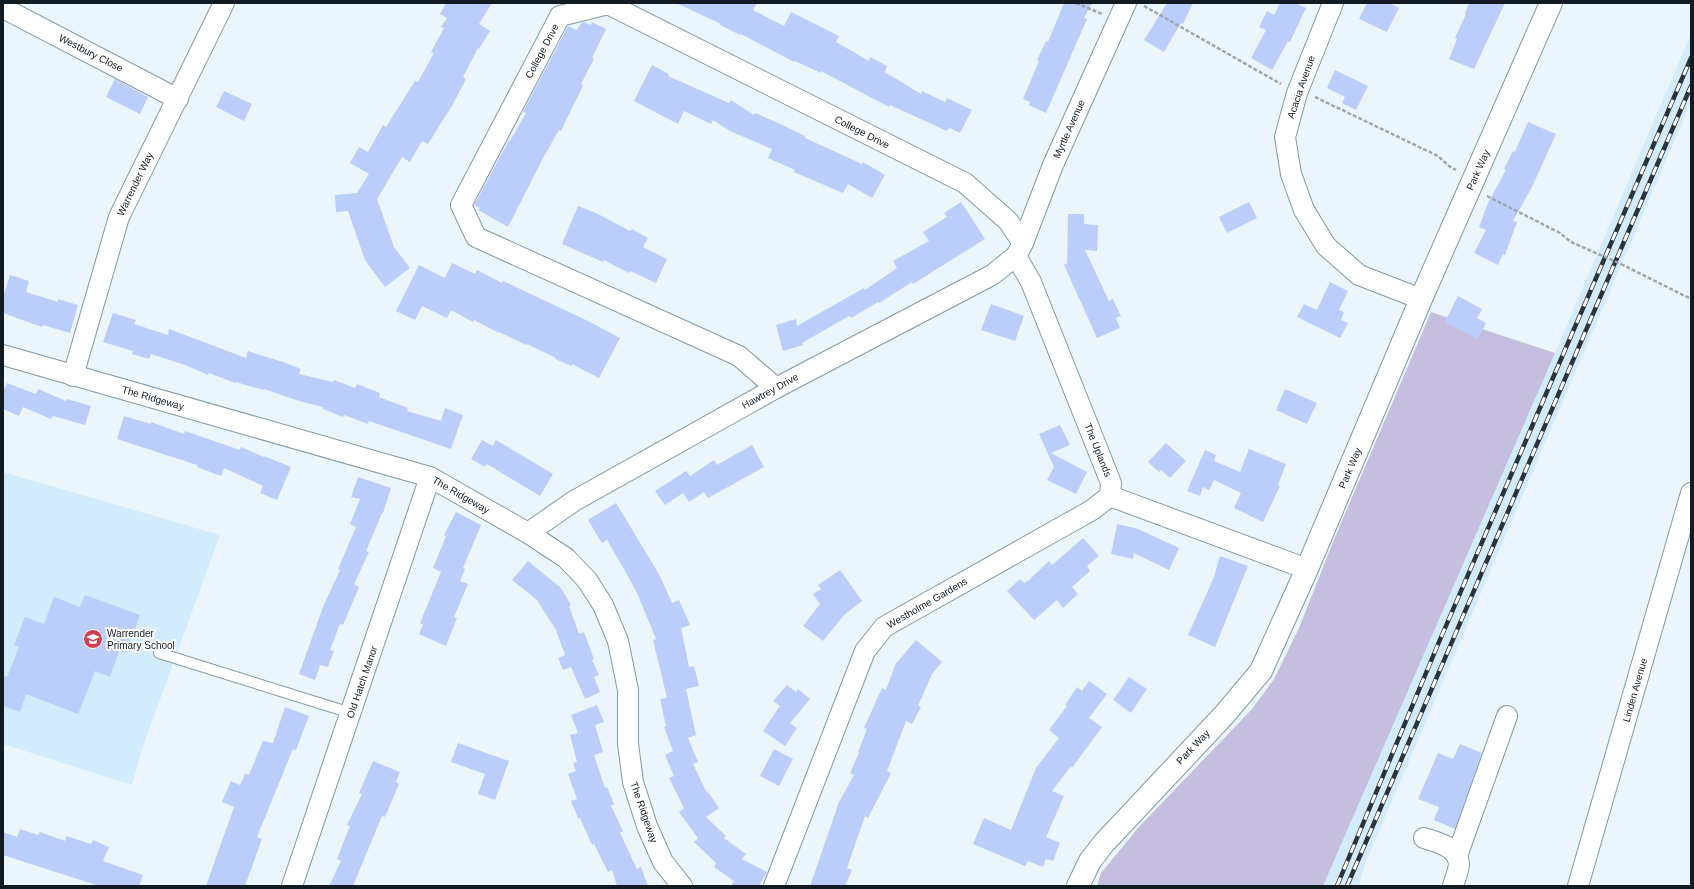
<svg xmlns="http://www.w3.org/2000/svg" width="1694" height="889" font-family="Helvetica,sans-serif">
	<rect width="100%" height="100%" fill="#ebf5fc"/>
	<g fill="#d2ecfe">
		<path d="M 1691,34 L 1691,102 L 1365,864 L 1359,886 L 1323,886 L 1555,353 Z"/>
		<path d="M 3,472 L 220,535 L 142,749 L 132,785 L 3,744 Z"/>
	</g>
	<path fill="#c5bede" d="M 1431,312 L 1555,353 L 1323,886 L 1097,886 L 1101,873 L 1138,828 L 1252,709 L 1274,679 L 1299,628 L 1333,542 Z"/>
	<g fill="#bbcefb">
		<path d="M 446,3 L 492,3 L 479,24 L 490,31 L 479,49 L 478,48 L 463,77 L 466,79 L 453,104 L 428,144 L 422,141 L 410,162 L 402,157 L 377,199 L 394,247 L 410,268 L 385,287 L 365,260 L 348,211 L 336,212 L 335,195 L 357,193 L 369,174 L 350,163 L 359,147 L 368,152 L 383,125 L 386,127 L 415,81 L 418,82 L 434,53 L 431,52 L 444,28 L 441,27 L 447,18 L 440,14 Z"/>
		<path d="M 676,3 L 757,3 L 753,10 L 784,26 L 791,12 L 839,36 L 836,42 L 869,61 L 870,57 L 887,66 L 885,72 L 921,94 L 922,91 L 945,102 L 947,98 L 972,110 L 960,133 L 949,128 L 947,131 L 890,105 L 889,107 L 821,71 L 821,73 L 795,61 L 794,62 L 741,34 L 740,35 L 720,25 L 721,24 Z"/>
		<path d="M 1064,3 L 1092,3 L 1084,18 L 1087,19 L 1046,113 L 1029,105 L 1030,102 L 1023,99 L 1039,61 L 1037,60 L 1046,41 L 1048,42 Z"/>
		<path d="M 1167,3 L 1193,3 L 1183,24 L 1181,23 L 1164,52 L 1144,40 Z"/>
		<path d="M 1280,3 L 1295,3 L 1306,8 L 1290,42 L 1288,41 L 1272,70 L 1251,58 L 1266,30 L 1259,27 L 1267,11 L 1274,15 Z"/>
		<path d="M 1367,3 L 1389,3 L 1399,8 L 1387,32 L 1359,19 Z"/>
		<path d="M 1469,3 L 1505,3 L 1474,69 L 1449,59 L 1457,39 L 1455,38 L 1466,14 L 1465,14 Z"/>
		<path d="M 584,22 L 590,25 L 592,22 L 606,29 L 592,58 L 594,59 L 581,84 L 583,86 L 571,110 L 561,131 L 559,130 L 543,158 L 508,227 L 478,210 L 480,208 L 474,205 L 509,140 L 510,141 L 526,113 L 523,112 L 568,26 L 577,30 L 581,23 Z"/>
		<path d="M 652,65 L 669,74 L 668,76 L 729,103 L 731,100 L 754,115 L 755,113 L 776,122 L 805,136 L 805,138 L 862,164 L 863,162 L 885,175 L 872,198 L 848,184 L 843,193 L 794,172 L 795,170 L 768,158 L 772,149 L 730,131 L 713,120 L 711,124 L 684,111 L 678,124 L 634,101 Z"/>
		<path d="M 1335,70 L 1368,86 L 1356,110 L 1342,103 L 1345,97 L 1327,88 Z"/>
		<path d="M 115,79 L 148,97 L 140,114 L 106,97 Z"/>
		<path d="M 224,91 L 252,104 L 244,121 L 216,107 Z"/>
		<path d="M 1528,122 L 1556,134 L 1532,187 L 1513,221 L 1517,222 L 1505,255 L 1503,254 L 1498,265 L 1474,253 L 1486,230 L 1479,227 L 1488,203 L 1506,170 L 1504,169 L 1513,151 L 1515,152 Z"/>
		<path d="M 961,202 L 985,239 L 913,284 L 912,282 L 879,303 L 878,302 L 851,318 L 849,316 L 802,343 L 803,345 L 783,351 L 776,325 L 796,319 L 797,326 L 864,288 L 865,290 L 897,268 L 893,261 L 929,241 L 923,232 L 947,217 L 944,213 Z"/>
		<path d="M 1249,202 L 1257,218 L 1227,233 L 1219,217 Z"/>
		<path d="M 578,206 L 598,214 L 630,231 L 632,229 L 648,238 L 643,247 L 667,259 L 656,283 L 630,271 L 629,273 L 604,260 L 603,262 L 562,244 Z"/>
		<path d="M 1068,214 L 1084,214 L 1084,224 L 1098,225 L 1097,251 L 1085,250 L 1109,301 L 1113,299 L 1121,316 L 1116,318 L 1120,328 L 1097,338 L 1064,265 L 1067,263 Z"/>
		<path d="M 452,263 L 475,274 L 477,270 L 502,283 L 503,281 L 590,322 L 620,338 L 599,378 L 572,364 L 572,366 L 555,359 L 556,358 L 527,344 L 526,345 L 499,332 L 499,333 L 474,320 L 473,322 L 451,310 L 447,318 L 422,306 L 415,320 L 396,311 L 419,265 L 445,278 Z"/>
		<path d="M 10,275 L 29,281 L 26,292 L 58,302 L 58,299 L 78,305 L 70,333 L 43,325 L 42,327 L 3,313 L 3,297 Z"/>
		<path d="M 1330,282 L 1348,291 L 1339,310 L 1344,312 L 1341,320 L 1348,323 L 1340,338 L 1297,317 L 1304,304 L 1317,310 Z"/>
		<path d="M 1458,296 L 1482,309 L 1477,318 L 1486,323 L 1478,339 L 1445,322 Z"/>
		<path d="M 991,304 L 1024,316 L 1015,341 L 981,330 Z"/>
		<path d="M 113,313 L 136,320 L 134,324 L 168,335 L 169,329 L 246,358 L 248,351 L 283,362 L 301,369 L 299,374 L 333,382 L 334,380 L 355,388 L 357,384 L 380,393 L 379,397 L 408,408 L 407,411 L 441,421 L 445,408 L 463,415 L 451,449 L 369,421 L 368,424 L 344,415 L 343,417 L 323,409 L 323,407 L 299,401 L 264,389 L 263,390 L 236,382 L 235,383 L 209,373 L 208,375 L 185,365 L 151,354 L 149,359 L 132,354 L 133,351 L 103,342 Z"/>
		<path d="M 7,383 L 36,394 L 38,389 L 66,401 L 67,399 L 91,406 L 85,425 L 53,416 L 51,419 L 23,407 L 19,416 L 3,409 L 3,392 Z"/>
		<path d="M 1285,389 L 1317,403 L 1307,424 L 1276,410 Z"/>
		<path d="M 124,416 L 151,424 L 151,422 L 184,434 L 185,431 L 240,450 L 241,447 L 264,457 L 264,456 L 291,467 L 277,500 L 260,493 L 263,486 L 224,468 L 221,476 L 197,467 L 197,465 L 117,439 Z"/>
		<path d="M 1060,425 L 1070,445 L 1051,453 L 1087,472 L 1076,494 L 1047,480 L 1054,467 L 1039,434 Z"/>
		<path d="M 482,440 L 493,446 L 496,440 L 553,474 L 540,496 L 487,464 L 485,467 L 471,459 Z"/>
		<path d="M 1166,443 L 1186,461 L 1170,478 L 1161,470 L 1159,472 L 1148,462 Z"/>
		<path d="M 752,445 L 764,467 L 708,498 L 704,492 L 689,502 L 683,493 L 665,505 L 655,491 L 686,471 L 690,476 L 714,460 L 717,465 Z"/>
		<path d="M 1249,449 L 1286,464 L 1278,485 L 1280,486 L 1263,522 L 1234,508 L 1241,493 L 1214,480 L 1209,490 L 1203,487 L 1200,496 L 1187,491 L 1205,450 L 1216,455 L 1214,461 L 1240,472 Z"/>
		<path d="M 358,477 L 391,488 L 383,513 L 382,513 L 366,551 L 369,552 L 354,584 L 359,587 L 343,625 L 340,624 L 330,650 L 334,651 L 328,667 L 320,665 L 315,680 L 299,674 L 323,607 L 340,570 L 338,569 L 356,527 L 350,524 L 360,499 L 351,497 Z"/>
		<path d="M 616,503 L 660,576 L 672,603 L 679,600 L 690,625 L 681,628 L 689,667 L 694,666 L 699,686 L 686,689 L 696,735 L 688,738 L 698,762 L 693,764 L 707,793 L 708,792 L 719,808 L 706,817 L 726,836 L 724,838 L 746,854 L 742,859 L 767,872 L 759,886 L 731,886 L 734,881 L 714,867 L 716,863 L 694,842 L 698,838 L 679,812 L 684,808 L 669,778 L 674,776 L 665,755 L 673,751 L 664,727 L 666,726 L 660,699 L 667,698 L 653,640 L 656,639 L 637,593 L 625,571 L 607,540 L 602,543 L 588,520 Z"/>
		<path d="M 456,512 L 481,525 L 463,568 L 465,569 L 460,581 L 468,584 L 454,617 L 457,618 L 446,646 L 419,634 L 423,625 L 420,623 L 441,572 L 433,568 L 446,536 L 444,535 Z"/>
		<path d="M 1117,524 L 1138,529 L 1179,548 L 1169,570 L 1134,553 L 1133,559 L 1111,554 Z"/>
		<path d="M 1083,538 L 1099,556 L 1087,566 L 1090,571 L 1072,587 L 1078,594 L 1063,608 L 1057,600 L 1034,620 L 1007,591 L 1020,579 L 1024,583 L 1029,580 L 1049,561 L 1052,565 Z"/>
		<path d="M 1220,556 L 1248,566 L 1215,647 L 1188,635 L 1214,577 Z"/>
		<path d="M 528,561 L 561,588 L 571,605 L 569,606 L 579,634 L 584,632 L 594,659 L 592,660 L 599,675 L 594,677 L 600,692 L 585,699 L 571,667 L 563,670 L 558,658 L 565,655 L 556,630 L 537,600 L 512,580 Z"/>
		<path d="M 840,570 L 862,601 L 844,615 L 823,641 L 803,626 L 820,604 L 813,594 L 821,589 L 818,585 Z"/>
		<path d="M 85,595 L 140,615 L 126,653 L 119,651 L 110,677 L 95,671 L 78,714 L 26,694 L 20,712 L 3,706 L 3,676 L 7,677 L 19,647 L 14,645 L 25,617 L 44,624 L 54,597 L 80,607 Z"/>
		<path d="M 916,640 L 942,662 L 932,674 L 918,706 L 921,707 L 912,724 L 906,721 L 887,771 L 891,773 L 868,818 L 865,816 L 847,868 L 852,870 L 845,886 L 810,886 L 839,802 L 854,775 L 850,773 L 859,753 L 858,752 L 867,729 L 864,728 L 882,688 L 886,690 L 895,665 Z"/>
		<path d="M 1129,677 L 1147,689 L 1131,713 L 1113,700 Z"/>
		<path d="M 1089,681 L 1107,694 L 1089,718 L 1102,727 L 1072,768 L 1071,766 L 1052,791 L 1064,796 L 1046,837 L 1060,843 L 1053,861 L 1046,859 L 1043,867 L 1028,861 L 1025,866 L 973,844 L 984,818 L 1011,830 L 1036,768 L 1059,738 L 1049,730 L 1067,706 L 1065,705 L 1077,687 L 1082,691 Z"/>
		<path d="M 787,685 L 796,692 L 798,689 L 810,699 L 790,723 L 797,728 L 785,746 L 763,731 L 780,706 L 773,701 Z"/>
		<path d="M 597,705 L 604,722 L 595,725 L 603,752 L 594,755 L 605,788 L 607,787 L 614,804 L 611,806 L 623,831 L 620,833 L 637,869 L 641,867 L 648,886 L 617,886 L 612,870 L 608,872 L 594,844 L 592,845 L 580,818 L 578,818 L 571,801 L 577,799 L 568,774 L 576,771 L 573,763 L 577,762 L 570,735 L 578,733 L 571,715 Z"/>
		<path d="M 285,707 L 309,716 L 296,750 L 293,749 L 257,837 L 262,839 L 245,886 L 206,886 L 234,807 L 222,802 L 231,781 L 240,785 L 245,774 L 249,775 L 263,741 L 273,743 Z"/>
		<path d="M 458,743 L 509,761 L 495,800 L 478,794 L 485,774 L 451,762 Z"/>
		<path d="M 1460,744 L 1482,753 L 1455,829 L 1434,820 L 1439,807 L 1418,799 L 1438,753 L 1453,759 Z"/>
		<path d="M 774,749 L 793,759 L 779,786 L 760,776 Z"/>
		<path d="M 373,761 L 400,772 L 396,782 L 399,784 L 385,817 L 382,816 L 353,886 L 329,886 L 341,861 L 337,859 L 350,826 L 347,825 L 362,794 L 359,793 Z"/>
		<path d="M 20,829 L 38,835 L 40,832 L 65,841 L 66,836 L 91,844 L 93,840 L 109,847 L 103,861 L 143,875 L 139,886 L 99,886 L 3,855 L 3,832 L 17,837 Z"/>
	</g>
	<g fill="none" stroke-linecap="round" stroke-linejoin="round">
		<g stroke="#8199a9" stroke-width="12">
			<path id="service" d="M 159,653 L 351,713"/>
		</g>
		<g stroke="#8199a9" stroke-width="22">
			<g id="minor">
				<path d="M 1333,3 L 1297,93 L 1285,137 L 1291,174 L 1304,210 L 1326,246 L 1359,275 L 1421,299"/>
				<path d="M 3,8 L 178,99"/>
				<path d="M 1016,256 L 1031,282 L 1111,483 L 1110,496"/>
				<path d="M 3,355 L 430,477 L 528,533 L 566,558 L 587,580 L 603,605 L 618,641 L 628,690 L 628,744 L 633,782 L 647,826 L 663,862 L 682,886"/>
				<path d="M 73,376 L 119,217 L 224,3"/>
				<path d="M 776,388 L 739,356 L 476,237 L 461,205 L 560,16 L 608,4 L 965,183 L 1008,221 L 1023,243"/>
				<path d="M 1110,496 L 1307,569"/>
				<path d="M 528,533 L 574,501 L 776,388 L 992,275 L 1016,256 L 1023,243 L 1053,165 L 1126,3"/>
				<path d="M 1424,838 C 1437,842 1459,847 1459,865 C 1458,872 1455,879 1453,886"/>
				<path d="M 1457,856 L 1507,716"/>
				<path d="M 292,886 L 430,477"/>
				<path d="M 774,886 L 865,651 L 884,627 L 1092,510 L 1110,496"/>
				<path d="M 1578,886 L 1691,493"/>
			</g>
		</g>
		<g stroke="#8199a9" stroke-width="24">
			<path id="tertiary" d="M 1078,886 L 1090,861 L 1104,843 L 1225,714 L 1261,671 L 1307,569 L 1421,299 L 1551,3"/>
		</g>
		<g stroke="#9ea7ae" stroke-width="2.5" stroke-dasharray="4 2" stroke-linecap="butt">
			<path d="M 1076,3 L 1102,14"/>
			<path d="M 1144,6 L 1281,84"/>
			<path d="M 1315,97 L 1438,156 L 1449,166 L 1456,170"/>
			<path d="M 1487,196 L 1560,233 L 1571,242"/>
			<path d="M 1621,264 L 1691,299"/>
		</g>
		<use href="#service" stroke="#fff" stroke-width="10"/>
		<use href="#minor" stroke="#fff" stroke-width="20"/>
		<use href="#tertiary" stroke="#fff" stroke-width="22"/>
		<g stroke="#2a3339" stroke-width="4.5">
			<g id="rail">
				<path d="M 1337,886 L 1439,642 L 1691,58"/>
				<path d="M 1347,886 L 1691,86"/>
			</g>
		</g>
		<use href="#rail" stroke="#fff" stroke-width="3" stroke-dasharray="9" stroke-linecap="butt"/>
		<path stroke="#9ea7ae" stroke-width="2.5" stroke-dasharray="4 2" stroke-linecap="butt" d="M 1571,242 L 1621,264"/>
	</g>
	<defs>
		<g id="school-disc" transform="scale(1)"><circle r="9.5" fill="#d04052" stroke="#fff"/><path d="M0-5L7-2L0 1L-7-2ZM-4 1L0 2.5L4 1V4Q0 6-4 4Z" fill="#fff"/></g>
	</defs>
	<g fill-rule="evenodd">
		<use href="#school-disc" x="93" y="639"/>
	</g>
	<g text-anchor="middle" dominant-baseline="central" stroke-width="4" stroke-linejoin="round" paint-order="stroke">
		<g font-size="10" fill="#121b21" stroke="#fff">
			<text transform="translate(542 51) rotate(-62)">College Drive</text>
			<text transform="translate(91 53) rotate(27)">Westbury Close</text>
			<text transform="translate(1301 87) rotate(-71)">Acacia Avenue</text>
			<text transform="translate(1069 129) rotate(-66)">Myrtle Avenue</text>
			<text transform="translate(862 132) rotate(27)">College Drive</text>
			<text transform="translate(1478 170) rotate(-66)">Park Way</text>
			<text transform="translate(135 184) rotate(-64)">Warrender Way</text>
			<text transform="translate(770 391) rotate(-29)">Hawtrey Drive</text>
			<text transform="translate(153 398) rotate(16)">The Ridgeway</text>
			<text transform="translate(1098 450) rotate(68)">The Uplands</text>
			<text transform="translate(1350 468) rotate(-67)">Park Way</text>
			<text transform="translate(461 495) rotate(30)">The Ridgeway</text>
			<text transform="translate(927 603) rotate(-30)">Westholme Gardens</text>
			<text transform="translate(362 682) rotate(-71)">Old Hatch Manor</text>
			<text transform="translate(1635 690) rotate(-74)">Linden Avenue</text>
			<text transform="translate(1193 747) rotate(-46)">Park Way</text>
			<text transform="translate(644 812) rotate(71)">The Ridgeway</text>
		</g>
		<g font-size="10" fill="#121b21" stroke="#fff" text-anchor="start">
			<text x="107" y="633">Warrender<tspan x="107" dy="12">Primary School</tspan></text>
		</g>
	</g>
	<rect width="1694" height="889" fill="none" stroke="#121b21" stroke-width="8"/>
</svg>
